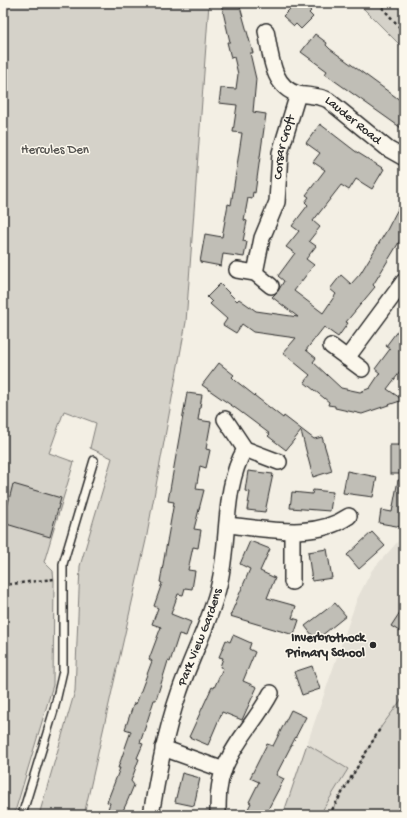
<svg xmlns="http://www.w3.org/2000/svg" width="407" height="818" font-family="'Gochi Hand',sans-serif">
	<rect width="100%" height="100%" fill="#f3efe4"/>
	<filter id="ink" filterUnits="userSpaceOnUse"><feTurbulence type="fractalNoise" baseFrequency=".025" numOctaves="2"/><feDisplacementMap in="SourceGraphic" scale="8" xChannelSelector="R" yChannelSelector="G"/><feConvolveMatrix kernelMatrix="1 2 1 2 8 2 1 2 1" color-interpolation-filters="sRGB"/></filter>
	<g filter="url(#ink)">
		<path fill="#e4e0d6" d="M 404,535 L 404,815 L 328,815 L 322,811 L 348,769 L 307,744 L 357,599 L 372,570 Z"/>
		<g fill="#d5d2c9" stroke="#807e7a">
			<path d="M 3,3 L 209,3 L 186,322 L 146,540 L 84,815 L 39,815 L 75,691 L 80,566 L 112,458 L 90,448 L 96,423 L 64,411 L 49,453 L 74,462 L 44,562 L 53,571 L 54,581 L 53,685 L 14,815 L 3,815 Z"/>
			<path d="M 358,3 L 404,3 L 404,49 Z"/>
			<path d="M 404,696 L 404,815 L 329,815 L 381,727 Z"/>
			<path d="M 307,744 L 348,769 L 322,811 L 328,815 L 283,815 Z"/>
		</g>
		<g fill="#c0beb6" stroke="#2b2b2b">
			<path d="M 221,3 L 239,3 L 253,53 L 250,53 L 256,79 L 253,112 L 266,114 L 255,193 L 253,192 L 252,199 L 248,198 L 244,220 L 247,221 L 243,241 L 247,242 L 244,257 L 223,254 L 221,266 L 200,262 L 205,234 L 222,237 L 228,204 L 231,205 L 242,133 L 233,132 L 237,105 L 219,103 L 221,88 L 236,89 L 238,74 L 234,57 L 231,58 L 227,42 L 230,42 Z"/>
			<path d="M 296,3 L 303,3 L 311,11 L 309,13 L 313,17 L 301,29 L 296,24 L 294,26 L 283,16 Z"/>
			<path d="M 315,34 L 327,43 L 326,45 L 330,49 L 404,103 L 404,130 L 325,74 L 327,71 L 301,52 Z"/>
			<path d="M 320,124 L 355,151 L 384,169 L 372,189 L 356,179 L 349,190 L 341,185 L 313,221 L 320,227 L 309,241 L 316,246 L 306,259 L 314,265 L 294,291 L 323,313 L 336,294 L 330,289 L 341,275 L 351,284 L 360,274 L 387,230 L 404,197 L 404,234 L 373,285 L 375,287 L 346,322 L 348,323 L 338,337 L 324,327 L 306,350 L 316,358 L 313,362 L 341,388 L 360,392 L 370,388 L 380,373 L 375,369 L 390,349 L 386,346 L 404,322 L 404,367 L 387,389 L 403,400 L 362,414 L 335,408 L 335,406 L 328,405 L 329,402 L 304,382 L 310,375 L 283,353 L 296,338 L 253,332 L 242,324 L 236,333 L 223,325 L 227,319 L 210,304 L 212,302 L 207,297 L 220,284 L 237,301 L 239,299 L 256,311 L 298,317 L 272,297 L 278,291 L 284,281 L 278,276 L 295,253 L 286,247 L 299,231 L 292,226 L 308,205 L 305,202 L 309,197 L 306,195 L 325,170 L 313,162 L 320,153 L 306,143 Z"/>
			<path d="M 219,363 L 234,375 L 232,377 L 236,381 L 283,418 L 284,416 L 314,439 L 322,437 L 332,471 L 313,477 L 301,431 L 286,450 L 268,436 L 270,434 L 238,410 L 202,385 Z"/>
			<path d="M 187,393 L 202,395 L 198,420 L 211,422 L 206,449 L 210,450 L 206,468 L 200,466 L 196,489 L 204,490 L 194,529 L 201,530 L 198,548 L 193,547 L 188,570 L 195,571 L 192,589 L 185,588 L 183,595 L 178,594 L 171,614 L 191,622 L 186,636 L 179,634 L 170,662 L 168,661 L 156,700 L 154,700 L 147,722 L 140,743 L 143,744 L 137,758 L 139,759 L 131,781 L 134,785 L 127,802 L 121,815 L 106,815 L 110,803 L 107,802 L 120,768 L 118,768 L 131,731 L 125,729 L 134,703 L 136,704 L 152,661 L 149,659 L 161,627 L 152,624 L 158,608 L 154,606 L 162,583 L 160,582 L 174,502 L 168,501 Z"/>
			<rect x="390" y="445" width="14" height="29"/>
			<path d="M 248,471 L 273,474 L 265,512 L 247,510 L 250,492 L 245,491 Z"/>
			<path d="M 347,471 L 377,477 L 373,497 L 343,493 Z"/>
			<path d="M 398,480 L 404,481 L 404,515 L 402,527 L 379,523 L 381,510 L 392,512 Z"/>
			<path d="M 13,484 L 61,498 L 50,537 L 3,523 Z"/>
			<path d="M 313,490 L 333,492 L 330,511 L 290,508 L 292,492 L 312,494 Z"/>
			<path d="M 372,532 L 385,546 L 359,569 L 347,555 Z"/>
			<path d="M 250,541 L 270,549 L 260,571 L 275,578 L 267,598 L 296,606 L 292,618 L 299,620 L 294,635 L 230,616 L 250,569 L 240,564 Z"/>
			<path d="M 327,549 L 332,578 L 312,581 L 308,552 Z"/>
			<path d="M 335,603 L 346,616 L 316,640 L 305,626 Z"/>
			<path d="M 404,606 L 404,634 L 391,626 Z"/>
			<path d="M 233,635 L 251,643 L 249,649 L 255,652 L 243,681 L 257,687 L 242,720 L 222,712 L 208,745 L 189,737 L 212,687 L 214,688 L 223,668 L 220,667 L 223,658 L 219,657 L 226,640 L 230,642 Z"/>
			<path d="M 312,666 L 320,689 L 302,695 L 294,672 Z"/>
			<path d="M 291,710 L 306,717 L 276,775 L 284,779 L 265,815 L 255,815 L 247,811 L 251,803 L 249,802 L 259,782 L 250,778 L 267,744 L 273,746 Z"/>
			<path d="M 182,773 L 200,778 L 194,806 L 175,802 Z"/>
		</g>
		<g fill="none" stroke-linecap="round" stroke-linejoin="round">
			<g stroke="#2b2b2b" stroke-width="10">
				<path id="lane" d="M 22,815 L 54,710 L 63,671 L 63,564 L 94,460"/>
			</g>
			<g stroke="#2b2b2b" stroke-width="18">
				<g id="street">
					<path id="s1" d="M 266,31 C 271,53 271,87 298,94 C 308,96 318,95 328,100 L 388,149 L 404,158"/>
					<path d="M 237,270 L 255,273 L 271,286"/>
					<path id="s2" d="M 255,273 L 262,238 L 277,202 L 280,153 L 298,94"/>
					<path d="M 331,346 L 362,369"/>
					<path d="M 347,358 L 404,281"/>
					<path d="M 225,419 L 245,449 L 279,462"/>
					<path d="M 228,525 C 268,529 314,540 349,516"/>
					<path d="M 292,582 L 292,532"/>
					<path d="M 163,748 L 224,770"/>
					<path id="s3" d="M 151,815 C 158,774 165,733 179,693 C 191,657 210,623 219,585 C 230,541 222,488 245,449"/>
					<path d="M 218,815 C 218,799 218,784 224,769 C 235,741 257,720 271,693"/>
				</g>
			</g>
			<g stroke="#2b2b2b" stroke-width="2.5" stroke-dasharray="3 3" stroke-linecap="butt">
				<path d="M 378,3 L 404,32"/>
				<path d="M 3,585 L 54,579"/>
				<path d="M 329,815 L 381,727"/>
			</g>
			<use href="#lane" stroke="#fbf7ec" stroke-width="7"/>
			<use href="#street" stroke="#fbf7ec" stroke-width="15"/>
		</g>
	</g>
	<circle fill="#2b2b2b" stroke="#fbf7ec" stroke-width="1.5" cx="373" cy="645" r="4"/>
	<g text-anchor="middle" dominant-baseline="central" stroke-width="3" stroke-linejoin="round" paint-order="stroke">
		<g font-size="13" fill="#2b2b2b" stroke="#fbf7ec">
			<text stroke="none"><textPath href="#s1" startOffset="138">Lauder Road</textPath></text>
			<text stroke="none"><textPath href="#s2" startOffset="130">Corsar Croft</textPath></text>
			<text stroke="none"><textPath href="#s3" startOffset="185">Park View Gardens</textPath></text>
		</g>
		<g font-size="13" fill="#565552" stroke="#fbf7ec">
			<text x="55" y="150">Hercules Den</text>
		</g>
		<g font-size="13" font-weight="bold" fill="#2b2b2b" stroke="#fbf7ec" text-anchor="end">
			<text x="365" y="638">Inverbrothock<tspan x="365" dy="15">Primary School</tspan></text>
		</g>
	</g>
	<rect width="407" height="818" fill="none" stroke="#fbf7ec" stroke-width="16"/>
	<rect x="8" y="8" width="391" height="802" fill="none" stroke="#2b2b2b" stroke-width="1.5" filter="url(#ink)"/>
</svg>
